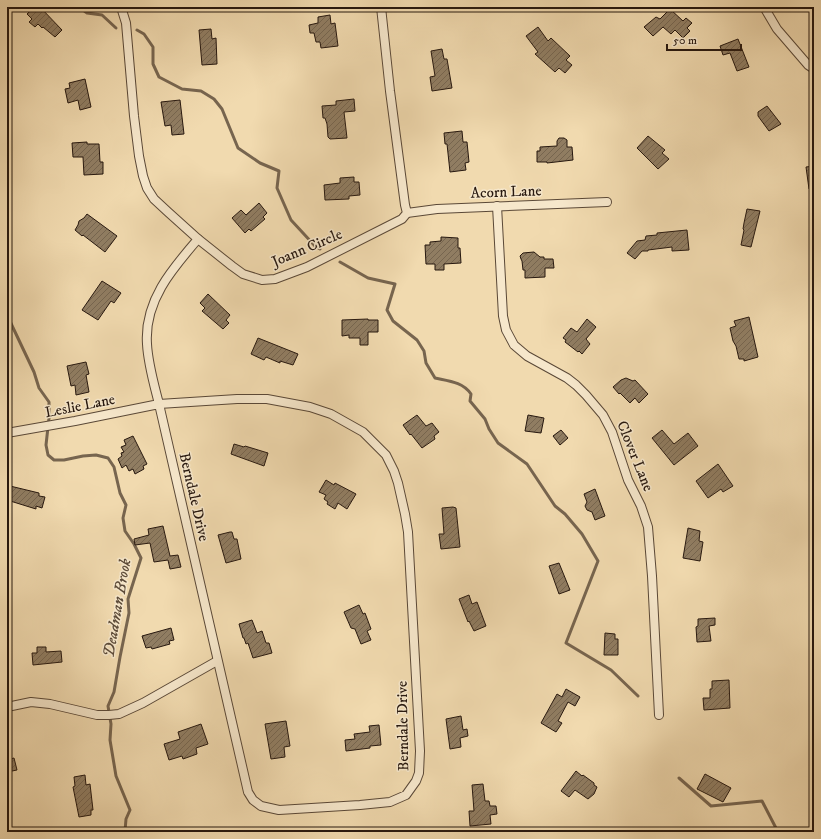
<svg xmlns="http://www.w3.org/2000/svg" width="821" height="839" font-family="'IM FELL DW Pica',serif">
	<defs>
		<pattern id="building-hatch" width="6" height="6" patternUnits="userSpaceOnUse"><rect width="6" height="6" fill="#907d62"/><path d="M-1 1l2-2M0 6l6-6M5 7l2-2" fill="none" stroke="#76654f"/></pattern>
	</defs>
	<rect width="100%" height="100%" fill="#f1daaf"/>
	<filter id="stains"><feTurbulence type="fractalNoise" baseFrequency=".005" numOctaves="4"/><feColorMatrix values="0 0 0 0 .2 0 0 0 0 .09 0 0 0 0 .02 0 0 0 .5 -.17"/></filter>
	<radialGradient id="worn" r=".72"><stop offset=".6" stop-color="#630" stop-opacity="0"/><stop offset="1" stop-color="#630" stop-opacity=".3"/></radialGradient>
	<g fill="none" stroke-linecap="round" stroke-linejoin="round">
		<g stroke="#77654f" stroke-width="3">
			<path d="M 79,7 L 87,13 L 102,15 L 116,28"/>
			<path d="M 137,30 L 144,34 L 153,47 L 153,64 L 159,77 L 182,89 L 201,91 L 214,99 L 222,109 L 238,148 L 260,163 L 279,171 L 277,188 L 291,220 L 315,246 L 320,249"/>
			<path d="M 340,262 L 368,278 L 395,284 L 387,310 L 393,321 L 417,340 L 424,351 L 426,363 L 435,378 C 449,381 463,382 471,394 L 470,401 L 485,419 L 489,429 L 498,443 L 527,464 L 555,506 L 565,514 L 582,534 L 598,561 L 566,643 L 611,670 L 638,696"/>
			<path d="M 7,315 L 34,372 L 39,388 L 49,402 L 49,418 L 46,445 L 48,455 L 54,460 L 64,460 L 83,456 L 96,455 L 108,458 L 114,467 L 120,493 L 126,505 L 123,518 L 125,531 L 134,544 L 141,558 L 128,599 L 129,613 L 120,657 L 114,692 L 108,706 L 111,724 L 110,740 L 116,776 L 130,810 L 126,819 L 125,831 L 127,832"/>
			<path d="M 679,778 L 711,806 L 762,801 L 778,832"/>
		</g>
	</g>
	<g fill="url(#building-hatch)" stroke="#27180f">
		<path d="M 34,7 L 40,7 L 62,30 L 55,37 L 43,27 L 42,28 L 38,24 L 35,27 L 29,22 L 32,19 L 27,14 Z"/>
		<path d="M 670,9 L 683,21 L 686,18 L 692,23 L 687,28 L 690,31 L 683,38 L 675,30 L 671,34 L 663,27 L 653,36 L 644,27 L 656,17 L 660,19 Z"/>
		<path d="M 330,15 L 331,24 L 335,23 L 338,46 L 321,48 L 320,42 L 316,42 L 314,33 L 310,33 L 309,25 L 318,23 L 318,17 Z"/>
		<path d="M 538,27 L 548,41 L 551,38 L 570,56 L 566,60 L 572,65 L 565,73 L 559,68 L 555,72 L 535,54 L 538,52 L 526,36 Z"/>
		<path d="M 211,29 L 212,39 L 216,38 L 217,64 L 202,65 L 199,30 Z"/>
		<path d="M 738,39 L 749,67 L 737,71 L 730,53 L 723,55 L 720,46 Z"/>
		<path d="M 442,49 L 444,59 L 447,59 L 452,88 L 432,91 L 430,77 L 435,76 L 431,51 Z"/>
		<path d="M 85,79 L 91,107 L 80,110 L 78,100 L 68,103 L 65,89 L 70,88 L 69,83 Z"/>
		<path d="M 354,99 L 355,111 L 344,112 L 347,138 L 330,139 L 328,137 L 327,124 L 325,118 L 323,118 L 322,106 L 336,105 L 336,101 Z"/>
		<path d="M 180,100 L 184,134 L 172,135 L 171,125 L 165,126 L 161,102 Z"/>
		<path d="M 767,106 L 781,124 L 769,131 L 758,116 L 758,112 Z"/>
		<path d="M 462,131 L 463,142 L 467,142 L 469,162 L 465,163 L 466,170 L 450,172 L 447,144 L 445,144 L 444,133 Z"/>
		<path d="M 648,136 L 665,150 L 662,153 L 669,159 L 658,169 L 637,148 Z"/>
		<path d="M 559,138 L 564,138 L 567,140 L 567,147 L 572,147 L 573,160 L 547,163 L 547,162 L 537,162 L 537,151 L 540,151 L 540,147 L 557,146 L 557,141 Z"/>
		<path d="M 87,142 L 87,144 L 99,144 L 100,162 L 103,162 L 103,174 L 84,175 L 83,157 L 73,157 L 72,143 Z"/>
		<path d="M 814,166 L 814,189 L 809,189 L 806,167 Z"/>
		<path d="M 354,177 L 354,182 L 359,182 L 360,195 L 349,196 L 349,199 L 325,200 L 324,185 L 340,183 L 340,178 Z"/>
		<path d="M 259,203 L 267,213 L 263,217 L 265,219 L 251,231 L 249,229 L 245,233 L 232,218 L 241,210 L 246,215 Z"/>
		<path d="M 747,209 L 760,211 L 751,247 L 741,245 L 744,230 L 743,229 L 744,223 Z"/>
		<path d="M 87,214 L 117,236 L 105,252 L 83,235 L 82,236 L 75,230 L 78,225 L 79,221 L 84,218 Z"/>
		<path d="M 687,230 L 689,250 L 672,251 L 672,247 L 648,250 L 648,251 L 642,251 L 635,259 L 627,253 L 637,241 L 645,240 L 646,236 L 657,235 L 657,233 Z"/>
		<path d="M 441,237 L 458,238 L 458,248 L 460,248 L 461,263 L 444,264 L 444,270 L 435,270 L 435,264 L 426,264 L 425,245 L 430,245 L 430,242 L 441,241 Z"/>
		<path d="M 534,252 L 540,257 L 544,257 L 544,259 L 553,259 L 554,268 L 545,268 L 545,277 L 525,278 L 525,270 L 523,270 L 522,261 L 521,259 L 520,256 L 523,253 Z"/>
		<path d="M 102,281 L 121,293 L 114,303 L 111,301 L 98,320 L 82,310 Z"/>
		<path d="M 208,294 L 230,315 L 226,320 L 229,323 L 223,329 L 202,311 L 205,308 L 200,303 Z"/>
		<path d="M 749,317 L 758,357 L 744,361 L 744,359 L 739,359 L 736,346 L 733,341 L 730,328 L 736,326 L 734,321 Z"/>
		<path d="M 368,319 L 368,320 L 378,320 L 378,332 L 368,332 L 368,345 L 360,345 L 360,338 L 349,338 L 349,335 L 342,336 L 342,320 Z"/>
		<path d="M 587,319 L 596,327 L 586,339 L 590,344 L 582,354 L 579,351 L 578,352 L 565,342 L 566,340 L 563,338 L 571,328 L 577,332 Z"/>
		<path d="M 258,338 L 298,354 L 293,365 L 280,361 L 280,363 L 266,357 L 264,360 L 251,354 Z"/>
		<path d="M 86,362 L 89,374 L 86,375 L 89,392 L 76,395 L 75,385 L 71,386 L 67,366 Z"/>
		<path d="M 626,378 L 633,381 L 635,380 L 648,394 L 639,403 L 635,398 L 630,403 L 620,393 L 619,394 L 613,387 L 621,380 Z"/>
		<path d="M 417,415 L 426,426 L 432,423 L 439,432 L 434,436 L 435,439 L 422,448 L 411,434 L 410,435 L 403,425 Z"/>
		<path d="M 528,415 L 544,418 L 541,433 L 525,431 Z"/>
		<path d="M 561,430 L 568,438 L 560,445 L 553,436 Z"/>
		<path d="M 662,430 L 674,444 L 688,433 L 698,446 L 674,465 L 652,438 Z"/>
		<path d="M 133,436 L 147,464 L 143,466 L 144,469 L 135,474 L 133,469 L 129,471 L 126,465 L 122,468 L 118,459 L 122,456 L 121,453 L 124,452 L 121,447 L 126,445 L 124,440 Z"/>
		<path d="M 234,444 L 244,447 L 245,446 L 268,453 L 264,466 L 231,454 Z"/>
		<path d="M 718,464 L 733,486 L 723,492 L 721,489 L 708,498 L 696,481 Z"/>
		<path d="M 326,480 L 334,485 L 335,483 L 356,494 L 347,509 L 338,503 L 335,509 L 327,504 L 328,502 L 324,499 L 326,495 L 319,492 Z"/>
		<path d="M 10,486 L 39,493 L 39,496 L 45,497 L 42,508 L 36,506 L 36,509 L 7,500 Z"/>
		<path d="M 595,489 L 605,516 L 595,520 L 592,512 L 587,510 L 585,506 L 587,502 L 584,494 Z"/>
		<path d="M 453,507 L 456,508 L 460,547 L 441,549 L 439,534 L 444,534 L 442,508 Z"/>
		<path d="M 163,526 L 170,556 L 178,555 L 181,567 L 170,569 L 168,560 L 154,562 L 150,543 L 135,545 L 134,539 L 149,535 L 148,529 Z"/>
		<path d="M 688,528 L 700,531 L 699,541 L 703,542 L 700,561 L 683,558 Z"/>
		<path d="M 230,532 L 232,532 L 234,539 L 237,539 L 241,559 L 226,563 L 218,535 Z"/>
		<path d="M 559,563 L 570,590 L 559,594 L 549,566 Z"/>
		<path d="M 469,595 L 472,604 L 477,602 L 486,626 L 474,631 L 469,621 L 468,622 L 459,599 Z"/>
		<path d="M 359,605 L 363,614 L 365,613 L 371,629 L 367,631 L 371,640 L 361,644 L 355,629 L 351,628 L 344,612 Z"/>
		<path d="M 715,618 L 715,625 L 709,626 L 711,641 L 697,642 L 696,627 L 698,626 L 698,619 Z"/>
		<path d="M 252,620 L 257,633 L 262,631 L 266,643 L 269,643 L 272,653 L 253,658 L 248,643 L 246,644 L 244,638 L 243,638 L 239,624 Z"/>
		<path d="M 171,628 L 174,640 L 169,641 L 170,644 L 152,649 L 151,647 L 146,648 L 142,636 Z"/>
		<path d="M 605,633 L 615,634 L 615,639 L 618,639 L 618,655 L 604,655 Z"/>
		<path d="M 37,647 L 46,647 L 46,652 L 61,651 L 62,662 L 33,665 L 32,653 L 37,653 Z"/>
		<path d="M 729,680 L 730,708 L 704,710 L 703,698 L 710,698 L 710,689 L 712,689 L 712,681 Z"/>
		<path d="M 566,689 L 580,697 L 575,706 L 568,702 L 558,721 L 562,723 L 556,732 L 541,723 L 557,694 L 562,697 Z"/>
		<path d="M 461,716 L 463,730 L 467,729 L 468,736 L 460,738 L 461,747 L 450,749 L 446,719 Z"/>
		<path d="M 286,721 L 290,746 L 284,747 L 285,757 L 271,759 L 265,724 Z"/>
		<path d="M 201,724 L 208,744 L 196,748 L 197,754 L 183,759 L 182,756 L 169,760 L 164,744 L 180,739 L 178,732 Z"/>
		<path d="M 379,725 L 381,745 L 370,746 L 370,748 L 346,751 L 345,740 L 355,739 L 354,734 L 370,732 L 369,726 Z"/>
		<path d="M 14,758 L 17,770 L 7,772 L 7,760 Z"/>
		<path d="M 576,771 L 582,776 L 583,775 L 594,783 L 594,785 L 597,787 L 594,794 L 588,799 L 575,790 L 569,797 L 561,791 Z"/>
		<path d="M 705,774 L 731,788 L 723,802 L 697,789 Z"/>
		<path d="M 85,775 L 86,785 L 90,784 L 93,810 L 91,810 L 91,815 L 79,817 L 73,787 L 75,786 L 74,777 Z"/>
		<path d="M 483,784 L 485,801 L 489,801 L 490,806 L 496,806 L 497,814 L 490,815 L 491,824 L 470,826 L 469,811 L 474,811 L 472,785 Z"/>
	</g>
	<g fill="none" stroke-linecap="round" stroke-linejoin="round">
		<g stroke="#5a4837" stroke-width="10">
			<g id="minor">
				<path d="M 121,7 L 126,23 L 134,116 L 139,156 L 143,176 L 147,188 L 154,199 L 168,212 L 198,239 L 232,266 L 243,274 L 262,280 L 275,279 L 307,267 L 402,219 L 407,213 L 405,205 L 390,91 L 381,7"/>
				<path d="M 764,7 L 777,29 L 808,65 L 814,69"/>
				<path d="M 497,206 L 503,316 L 506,330 L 514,345 L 527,356 L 567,378 L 576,385 L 586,395 L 603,415 L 612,432 L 628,480 L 641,506 L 648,527 L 652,576 L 659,715"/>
				<path d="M 407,213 L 437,209 L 607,202"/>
				<path d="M 7,433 L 75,421 L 159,404 L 237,399 L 267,399 L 310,407 L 331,414 L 363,432 L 386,455 L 394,471 L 398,483 L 405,514 L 408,532 L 420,751 L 419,773 L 416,781 L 406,795 L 390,802 L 360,805 L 279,810 L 261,806 L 253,800 L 248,792 L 159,404 C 154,384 148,364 147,344 C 144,301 172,269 198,239"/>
				<path d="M 7,707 L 31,702 L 50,704 L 97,715 L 109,715 L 119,714 L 143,703 L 217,661"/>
			</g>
		</g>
		<use href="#minor" stroke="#f6e7cb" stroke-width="8"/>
	</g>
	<g text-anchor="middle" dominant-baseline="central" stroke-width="3" stroke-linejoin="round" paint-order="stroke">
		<g font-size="15" fill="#27180f" stroke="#f6e7cb">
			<text transform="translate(506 192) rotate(-2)">Acorn Lane</text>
			<text transform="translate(307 248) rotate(-23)">Joann Circle</text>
			<text transform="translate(80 406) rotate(-11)">Leslie Lane</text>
			<text transform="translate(635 456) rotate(68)">Clover Lane</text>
			<text transform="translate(194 497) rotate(77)">Berndale Drive</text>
			<text transform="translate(403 726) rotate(-91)">Berndale Drive</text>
		</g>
		<g font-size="16" font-style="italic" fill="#5c4b39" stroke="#f6e7cb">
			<text transform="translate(117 608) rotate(-80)">Deadman Brook</text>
		</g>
	</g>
	<rect width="821" height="839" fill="none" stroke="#f1daaf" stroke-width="24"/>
	<rect x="8" y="8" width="805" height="823" fill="none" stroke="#27180f" stroke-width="2"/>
	<rect x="12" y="12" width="797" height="815" fill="none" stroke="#27180f"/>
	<path d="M667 44v6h74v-6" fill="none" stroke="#27180f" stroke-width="2"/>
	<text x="673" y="44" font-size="12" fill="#27180f" stroke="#f6e7cb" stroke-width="3" paint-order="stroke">50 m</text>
	<rect width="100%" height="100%" filter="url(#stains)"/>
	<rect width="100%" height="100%" fill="url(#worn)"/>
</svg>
